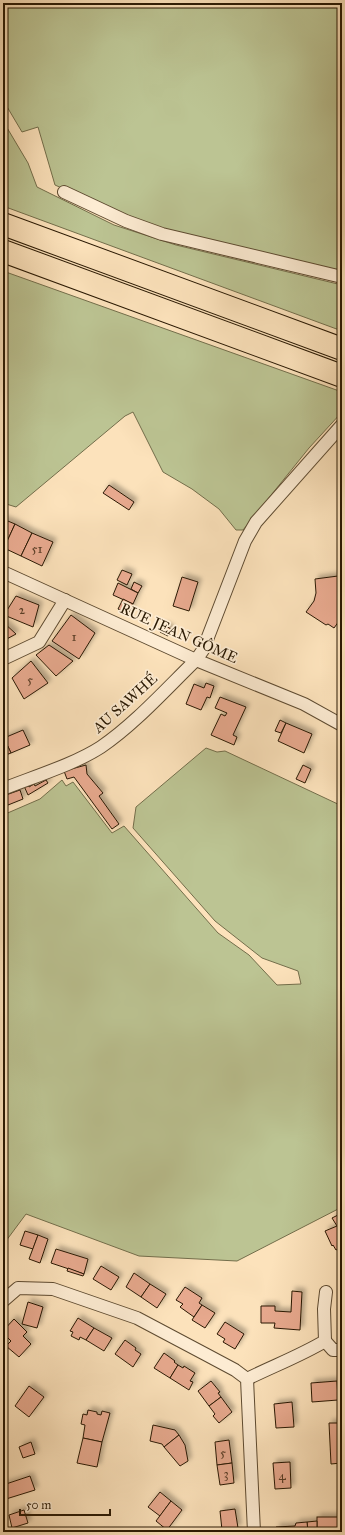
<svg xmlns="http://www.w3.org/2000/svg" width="345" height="1535" font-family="'IM FELL Great Primer',serif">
	<defs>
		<filter id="shadow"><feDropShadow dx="3.5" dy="-3.5" stdDeviation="2" flood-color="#0004"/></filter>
	</defs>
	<rect width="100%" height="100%" fill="#fce2bb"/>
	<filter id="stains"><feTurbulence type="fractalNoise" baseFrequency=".005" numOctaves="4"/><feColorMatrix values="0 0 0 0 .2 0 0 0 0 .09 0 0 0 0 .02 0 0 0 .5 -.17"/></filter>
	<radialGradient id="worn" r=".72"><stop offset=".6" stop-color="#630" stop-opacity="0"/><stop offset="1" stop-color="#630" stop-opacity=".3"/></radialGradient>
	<g fill="#bcc493" stroke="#736e4b">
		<path d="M 3,3 L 342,3 L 342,277 L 180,236 L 104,207 L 55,185 L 38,127 L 22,132 L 3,100 Z"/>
		<path d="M 3,121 L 28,163 L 37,187 L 114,225 L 176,245 L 342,285 L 342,331 L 3,206 Z"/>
		<path d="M 3,271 L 342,392 L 342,412 L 309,448 L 243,530 L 236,530 L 219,509 L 192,489 L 163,472 L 133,412 L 125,416 L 16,507 L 3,503 Z"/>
		<path d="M 206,748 L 217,752 L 225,751 L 342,806 L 342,1207 L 237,1261 L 139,1256 L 26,1214 L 3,1245 L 3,815 L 40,799 L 62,780 L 66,786 L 73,782 L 112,833 L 124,826 L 218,933 L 249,955 L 277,985 L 301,984 L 298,971 L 262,958 L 215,921 L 133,828 L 136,807 Z"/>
	</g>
	<g fill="#e7a98e" stroke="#2a1903" filter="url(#shadow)">
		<path d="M 109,485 L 134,502 L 129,510 L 103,493 Z"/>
		<path d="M 3,519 L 15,524 L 4,548 L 3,547 Z"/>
		<path d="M 15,524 L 32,533 L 21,556 L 4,548 Z"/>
		<path d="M 32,533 L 53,542 L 42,566 L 21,556 Z"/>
		<path d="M 122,570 L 132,574 L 127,585 L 117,580 Z"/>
		<path d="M 338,576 L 339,579 L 342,579 L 342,609 L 339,613 L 342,617 L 334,628 L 328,624 L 326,625 L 306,612 L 314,601 L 316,593 L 315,579 Z"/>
		<path d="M 182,577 L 198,582 L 189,611 L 173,606 Z"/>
		<path d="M 134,582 L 142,586 L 138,593 L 131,589 Z"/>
		<path d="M 118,583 L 138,593 L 133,604 L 113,595 Z"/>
		<path d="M 16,596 L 39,605 L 33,627 L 4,615 Z"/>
		<path d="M 123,599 L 133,604 L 128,614 L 118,609 Z"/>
		<path d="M 71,615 L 95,633 L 79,659 L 52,641 Z"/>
		<path d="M 3,622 L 16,634 L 3,641 Z"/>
		<path d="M 164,625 L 171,629 L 168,636 L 160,632 Z"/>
		<path d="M 49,645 L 73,661 L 56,676 L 36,655 Z"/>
		<path d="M 31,661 L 48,683 L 24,699 L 12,678 Z"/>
		<path d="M 206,683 L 214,686 L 210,698 L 207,697 L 201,710 L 186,704 L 194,684 L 204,688 Z"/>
		<path d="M 220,697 L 246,707 L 233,735 L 237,737 L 234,745 L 211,735 L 221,714 L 225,716 L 227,713 L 215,708 Z"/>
		<path d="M 280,720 L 286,723 L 281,733 L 275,731 Z"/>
		<path d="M 286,723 L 312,734 L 304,753 L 278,741 Z"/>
		<path d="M 23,730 L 30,745 L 11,753 L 4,738 Z"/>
		<path d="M 4,738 L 11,753 L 3,756 L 3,739 Z"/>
		<path d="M 86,765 L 87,774 L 103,793 L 99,796 L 119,824 L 112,829 L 74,777 L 67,779 L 64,771 Z"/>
		<path d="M 303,765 L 311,769 L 305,783 L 296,779 Z"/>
		<path d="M 46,780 L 48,783 L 28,795 L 24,786 L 27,784 L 29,787 L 34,784 L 35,786 Z"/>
		<path d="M 20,790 L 23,799 L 3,807 L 3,796 Z"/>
		<path d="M 342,1213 L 342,1247 L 336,1250 L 333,1245 L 332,1246 L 325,1231 L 337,1226 L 332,1218 Z"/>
		<path d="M 25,1231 L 38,1235 L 33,1249 L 20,1245 Z"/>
		<path d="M 38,1235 L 48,1239 L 40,1263 L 29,1259 Z"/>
		<path d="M 56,1249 L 88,1259 L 84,1274 L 51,1263 Z"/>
		<path d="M 101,1266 L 119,1277 L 111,1290 L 93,1279 Z"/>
		<path d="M 68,1268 L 84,1274 L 83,1276 L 67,1271 Z"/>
		<path d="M 134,1273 L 150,1284 L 141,1297 L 126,1287 Z"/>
		<path d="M 150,1284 L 166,1294 L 157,1308 L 141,1297 Z"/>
		<path d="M 185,1287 L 202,1298 L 199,1303 L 202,1305 L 194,1317 L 180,1307 L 183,1304 L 176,1300 Z"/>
		<path d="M 292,1291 L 302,1292 L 300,1330 L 274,1328 L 275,1323 L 261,1323 L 261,1306 L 275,1306 L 275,1311 L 291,1312 Z"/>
		<path d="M 28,1302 L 43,1307 L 37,1328 L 22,1324 Z"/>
		<path d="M 202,1305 L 215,1313 L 205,1328 L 192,1320 Z"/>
		<path d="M 78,1318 L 94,1328 L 86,1340 L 80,1337 L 79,1340 L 71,1336 L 73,1332 L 70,1331 Z"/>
		<path d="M 14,1319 L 27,1332 L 23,1336 L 31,1344 L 19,1357 L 6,1346 L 11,1341 L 3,1333 L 3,1331 Z"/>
		<path d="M 225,1322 L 244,1334 L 235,1349 L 223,1342 L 225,1339 L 217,1334 Z"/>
		<path d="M 94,1328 L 112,1338 L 104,1351 L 86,1340 Z"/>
		<path d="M 125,1340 L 136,1348 L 135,1350 L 141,1354 L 133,1367 L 115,1354 Z"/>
		<path d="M 164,1353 L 175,1361 L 174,1362 L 178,1365 L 170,1378 L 154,1368 Z"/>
		<path d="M 178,1365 L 183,1368 L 184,1366 L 195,1373 L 190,1381 L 193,1382 L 189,1390 L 170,1378 Z"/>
		<path d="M 211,1381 L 220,1392 L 218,1393 L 221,1397 L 209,1406 L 198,1391 Z"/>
		<path d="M 337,1381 L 338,1400 L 312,1402 L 311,1383 Z"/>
		<path d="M 29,1386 L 44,1397 L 29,1417 L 15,1406 Z"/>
		<path d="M 221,1397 L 232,1412 L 219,1423 L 213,1416 L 215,1414 L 209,1406 Z"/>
		<path d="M 292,1402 L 294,1427 L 276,1428 L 274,1404 Z"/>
		<path d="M 88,1410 L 97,1412 L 97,1414 L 101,1415 L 102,1411 L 110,1413 L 102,1442 L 83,1438 L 85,1425 L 81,1424 L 83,1414 L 87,1415 Z"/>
		<path d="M 329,1423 L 340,1423 L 341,1463 L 331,1464 Z"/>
		<path d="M 153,1425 L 175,1430 L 179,1435 L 164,1447 L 162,1444 L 150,1441 Z"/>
		<path d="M 179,1435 L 185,1445 L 188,1461 L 180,1466 L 164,1447 Z"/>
		<path d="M 83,1438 L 102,1442 L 97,1467 L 77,1463 Z"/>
		<path d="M 229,1440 L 232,1463 L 217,1465 L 215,1442 Z"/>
		<path d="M 31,1442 L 35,1454 L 23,1458 L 19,1447 Z"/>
		<path d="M 290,1462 L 291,1488 L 275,1489 L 273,1463 Z"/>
		<path d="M 232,1463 L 234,1483 L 220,1485 L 217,1465 Z"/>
		<path d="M 30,1476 L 35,1490 L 6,1499 L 3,1485 Z"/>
		<path d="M 160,1492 L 171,1501 L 160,1516 L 148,1507 Z"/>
		<path d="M 171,1501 L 182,1510 L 167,1530 L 156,1521 Z"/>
		<path d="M 235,1509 L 238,1528 L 222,1530 L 220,1511 Z"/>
		<path d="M 24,1510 L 28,1523 L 12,1528 L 9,1515 Z"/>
		<rect x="317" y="1517" width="25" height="15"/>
		<path d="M 317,1521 L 317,1532 L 308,1532 L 307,1522 Z"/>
		<path d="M 307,1522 L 308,1532 L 277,1532 L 276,1527 L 295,1526 L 296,1523 Z"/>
	</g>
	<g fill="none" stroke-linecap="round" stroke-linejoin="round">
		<g stroke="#5e4b31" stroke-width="14">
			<g id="street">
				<path d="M 64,192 L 126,221 L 162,234 L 342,277"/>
				<path d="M 3,572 L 196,660 L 304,704 L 342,725"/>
				<path d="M 3,659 L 39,642 L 65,600"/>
				<path d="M 3,789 C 33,777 75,764 101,747 C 135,724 167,688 196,660 L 203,650 L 245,541 L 256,522 L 342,425"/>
				<path d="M 3,1301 L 18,1288 L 53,1289 L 137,1318 L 205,1354 L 235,1370 L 247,1379 L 254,1532"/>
				<path d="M 325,1341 L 333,1350 L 342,1350"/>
				<path d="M 247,1379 C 273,1366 300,1356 325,1341 L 324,1309 L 326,1292"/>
			</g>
		</g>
		<g stroke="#2a1903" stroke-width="24">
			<g id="highway">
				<path d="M 3,224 L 342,349"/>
				<path d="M 3,251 L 342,376"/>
			</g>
		</g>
		<use href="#street" stroke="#fdecd3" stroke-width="12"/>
		<use href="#highway" stroke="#fce2bb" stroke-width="22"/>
	</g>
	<g text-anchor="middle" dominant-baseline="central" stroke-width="3.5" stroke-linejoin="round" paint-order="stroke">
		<g font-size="13" fill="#593d26">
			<text x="37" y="549">51</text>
			<text x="22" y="610">2</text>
			<text x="74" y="637">1</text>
			<text x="30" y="680">5</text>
			<text x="223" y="1453">5</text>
			<text x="226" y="1474">3</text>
			<text x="282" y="1476">4</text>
		</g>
		<g font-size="15" fill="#2a1903" stroke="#fdecd3">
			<text transform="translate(179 633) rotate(24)">RUE JEAN GÔME</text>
			<text transform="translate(125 703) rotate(-42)">AU SAWHÉ</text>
		</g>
	</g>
	<rect width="345" height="1535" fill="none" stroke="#fce2bb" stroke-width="16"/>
	<rect x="4" y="4" width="337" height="1527" fill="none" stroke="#2a1903" stroke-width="2"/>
	<rect x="8" y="8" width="329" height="1519" fill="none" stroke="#2a1903"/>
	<path d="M20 1509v6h90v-6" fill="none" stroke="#2a1903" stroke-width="2"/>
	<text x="26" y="1509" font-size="12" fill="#2a1903" stroke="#fdecd3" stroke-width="3" paint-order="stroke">50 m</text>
	<rect width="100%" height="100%" filter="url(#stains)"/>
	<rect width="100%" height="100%" fill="url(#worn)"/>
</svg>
